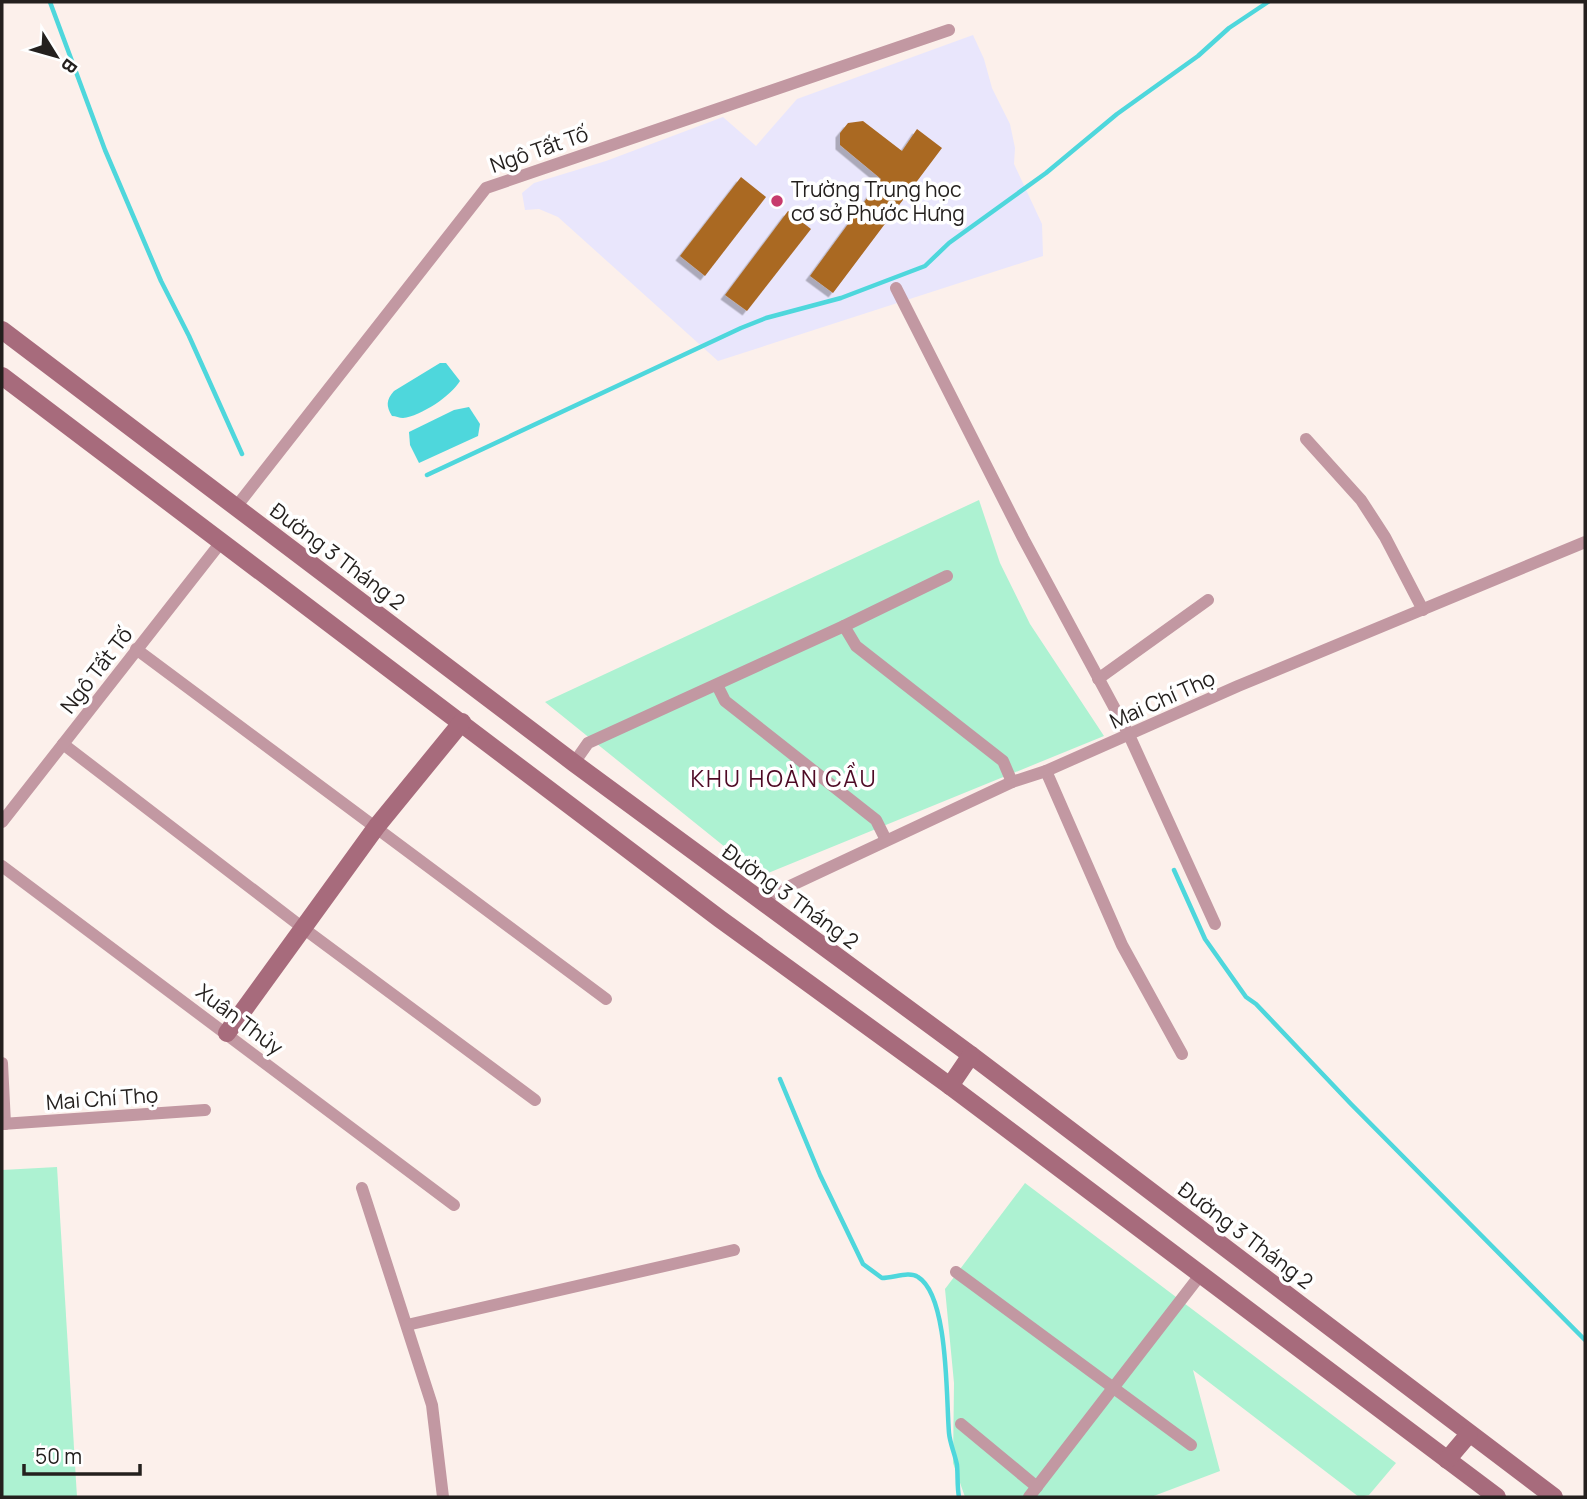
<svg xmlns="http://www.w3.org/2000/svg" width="1587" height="1499" font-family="Manrope,sans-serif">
	<defs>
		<filter id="shadow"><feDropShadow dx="-4.5" dy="4.5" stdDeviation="0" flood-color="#0004"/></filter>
	</defs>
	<rect width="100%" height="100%" fill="#fcf0eb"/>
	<path fill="#e9e6fc" d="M 973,35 L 984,59 L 992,88 L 1010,124 L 1015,148 L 1014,164 L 1042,224 L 1043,256 L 718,361 L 558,217 L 539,209 L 525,210 L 522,193 L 534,183 L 606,161 L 723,117 L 756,146 L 797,99 Z"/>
	<g fill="#adf2d2">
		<path d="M 979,500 L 1000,563 L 1030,624 L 1104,736 L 761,876 L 545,702 Z"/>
		<path d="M 57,1167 L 77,1497 L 2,1497 L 2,1170 Z"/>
		<path d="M 1025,1183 L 1396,1463 L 1369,1495 L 1359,1497 L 1193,1370 L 1220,1471 L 1151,1497 L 965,1497 L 953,1463 L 954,1383 L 945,1289 Z"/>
	</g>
	<g fill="#4ed7dc">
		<path d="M 440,363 L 446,363 L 460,381 C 451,396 421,416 403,418 C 399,418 396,416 392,416 C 386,406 386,400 394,391 Z"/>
		<path d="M 469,407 L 480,424 L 478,436 L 419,463 L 410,445 L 409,432 L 454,410 Z"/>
	</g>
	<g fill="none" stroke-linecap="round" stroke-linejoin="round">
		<g stroke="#4ed7dc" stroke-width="4.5">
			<path d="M 50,2 L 105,150 L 161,281 L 189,336 L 242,454"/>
			<path d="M 427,475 L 741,328 L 766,318 L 841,298 L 925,266 L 949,243 L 1046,173 L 1117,114 L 1198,56 L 1229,28 L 1268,2"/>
			<path d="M 1174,870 L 1205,939 L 1246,997 L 1256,1004 L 1351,1104 L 1585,1340"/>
			<path d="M 780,1079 L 820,1175 L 863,1264 L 882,1278 C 894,1278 909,1271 918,1277 C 949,1296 946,1399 949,1433 C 950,1444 955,1454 957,1465 C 958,1476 957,1487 959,1497"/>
		</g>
	</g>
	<g fill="#aa6923" filter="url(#shadow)">
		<path d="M 863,121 L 902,151 L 917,129 L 942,148 L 833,293 L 810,276 L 881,179 L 840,145 L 840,133 L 848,123 Z"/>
		<path d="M 741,177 L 766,197 L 705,276 L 680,256 Z"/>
		<path d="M 788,211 L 811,229 L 747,311 L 725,295 Z"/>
	</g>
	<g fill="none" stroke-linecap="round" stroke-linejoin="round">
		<g stroke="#c298a2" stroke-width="12">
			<path d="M 896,288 L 1023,538 L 1129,735 L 1215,924"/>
			<path d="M 1306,439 L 1361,500 L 1385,537 L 1423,610"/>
			<path d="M 236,507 L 486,188 L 949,30"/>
			<path d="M 844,626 L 856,646 L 1003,761 L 1012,782"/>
			<path d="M 136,649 L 606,999"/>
			<path d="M 1098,679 L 1208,600"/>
			<path d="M 717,685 L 725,701 L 876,820 L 886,840"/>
			<path d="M 63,744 L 303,928 L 535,1100"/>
			<path d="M 574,763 L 588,743 L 844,626 L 947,576"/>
			<path d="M 1046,771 L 1122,945 L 1182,1054"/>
			<path d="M 2,822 L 222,541"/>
			<path d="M 2,866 L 454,1205"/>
			<path d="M 758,901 L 1012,782 L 1046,771 L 1238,686 L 1585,542"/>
			<path d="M 2,1063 L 5,1124"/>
			<path d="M 2,1124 L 205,1110"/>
			<path d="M 362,1188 L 432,1405 L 443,1497"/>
			<path d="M 956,1272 L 1191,1445"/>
			<path d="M 407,1325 L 734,1250"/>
			<path d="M 961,1424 L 1037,1487"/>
			<path d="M 1029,1497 L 1201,1274"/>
		</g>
		<g stroke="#a76b7c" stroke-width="18">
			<path d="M 2,330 L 574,763 L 971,1055 L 1554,1497"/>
			<path d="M 2,376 L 720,919 L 950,1086 L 1497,1497"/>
			<path d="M 227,1033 L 377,826 L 462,722"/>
			<path d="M 950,1086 L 971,1055"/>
			<path d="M 1447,1460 L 1469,1434"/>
		</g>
	</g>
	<circle fill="#c73b6d" stroke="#fff" stroke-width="2.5" cx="777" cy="201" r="7"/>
	<g text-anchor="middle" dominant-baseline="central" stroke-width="7" stroke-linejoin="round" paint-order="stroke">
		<g font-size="21" fill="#24201e" stroke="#fff">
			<text transform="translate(539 149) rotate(-19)">Ngô Tất Tố</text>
			<text transform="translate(338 556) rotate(37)">Đường 3 Tháng 2</text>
			<text transform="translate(96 670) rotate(-52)">Ngô Tất Tố</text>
			<text transform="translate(1162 699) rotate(-24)">Mai Chí Thọ</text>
			<text transform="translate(791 896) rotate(36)">Đường 3 Tháng 2</text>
			<text transform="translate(240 1019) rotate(37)">Xuân Thủy</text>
			<text transform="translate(102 1098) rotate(-4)">Mai Chí Thọ</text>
			<text transform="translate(1246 1235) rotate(37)">Đường 3 Tháng 2</text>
		</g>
		<g font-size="21" fill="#24201e" stroke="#fff" text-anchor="start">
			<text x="791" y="189">Trường Trung học<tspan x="791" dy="24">cơ sở Phước Hưng</tspan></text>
		</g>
		<g font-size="23" letter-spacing="2" fill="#4e0a25" stroke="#fff">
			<text x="784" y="778">KHU HOÀN CẦU</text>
		</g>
	</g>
	<rect width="1587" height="1499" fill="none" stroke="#24201e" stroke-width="7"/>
	<g transform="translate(56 56) rotate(127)" stroke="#ffffff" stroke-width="5" paint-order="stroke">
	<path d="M0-5L12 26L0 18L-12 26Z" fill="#24201e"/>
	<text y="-10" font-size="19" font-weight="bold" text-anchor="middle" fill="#24201e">B</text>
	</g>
	<path d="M24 1464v10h116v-10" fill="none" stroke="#24201e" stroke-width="3.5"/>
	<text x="35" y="1464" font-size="21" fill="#24201e" stroke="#ffffff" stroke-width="5" paint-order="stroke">50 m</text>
</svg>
